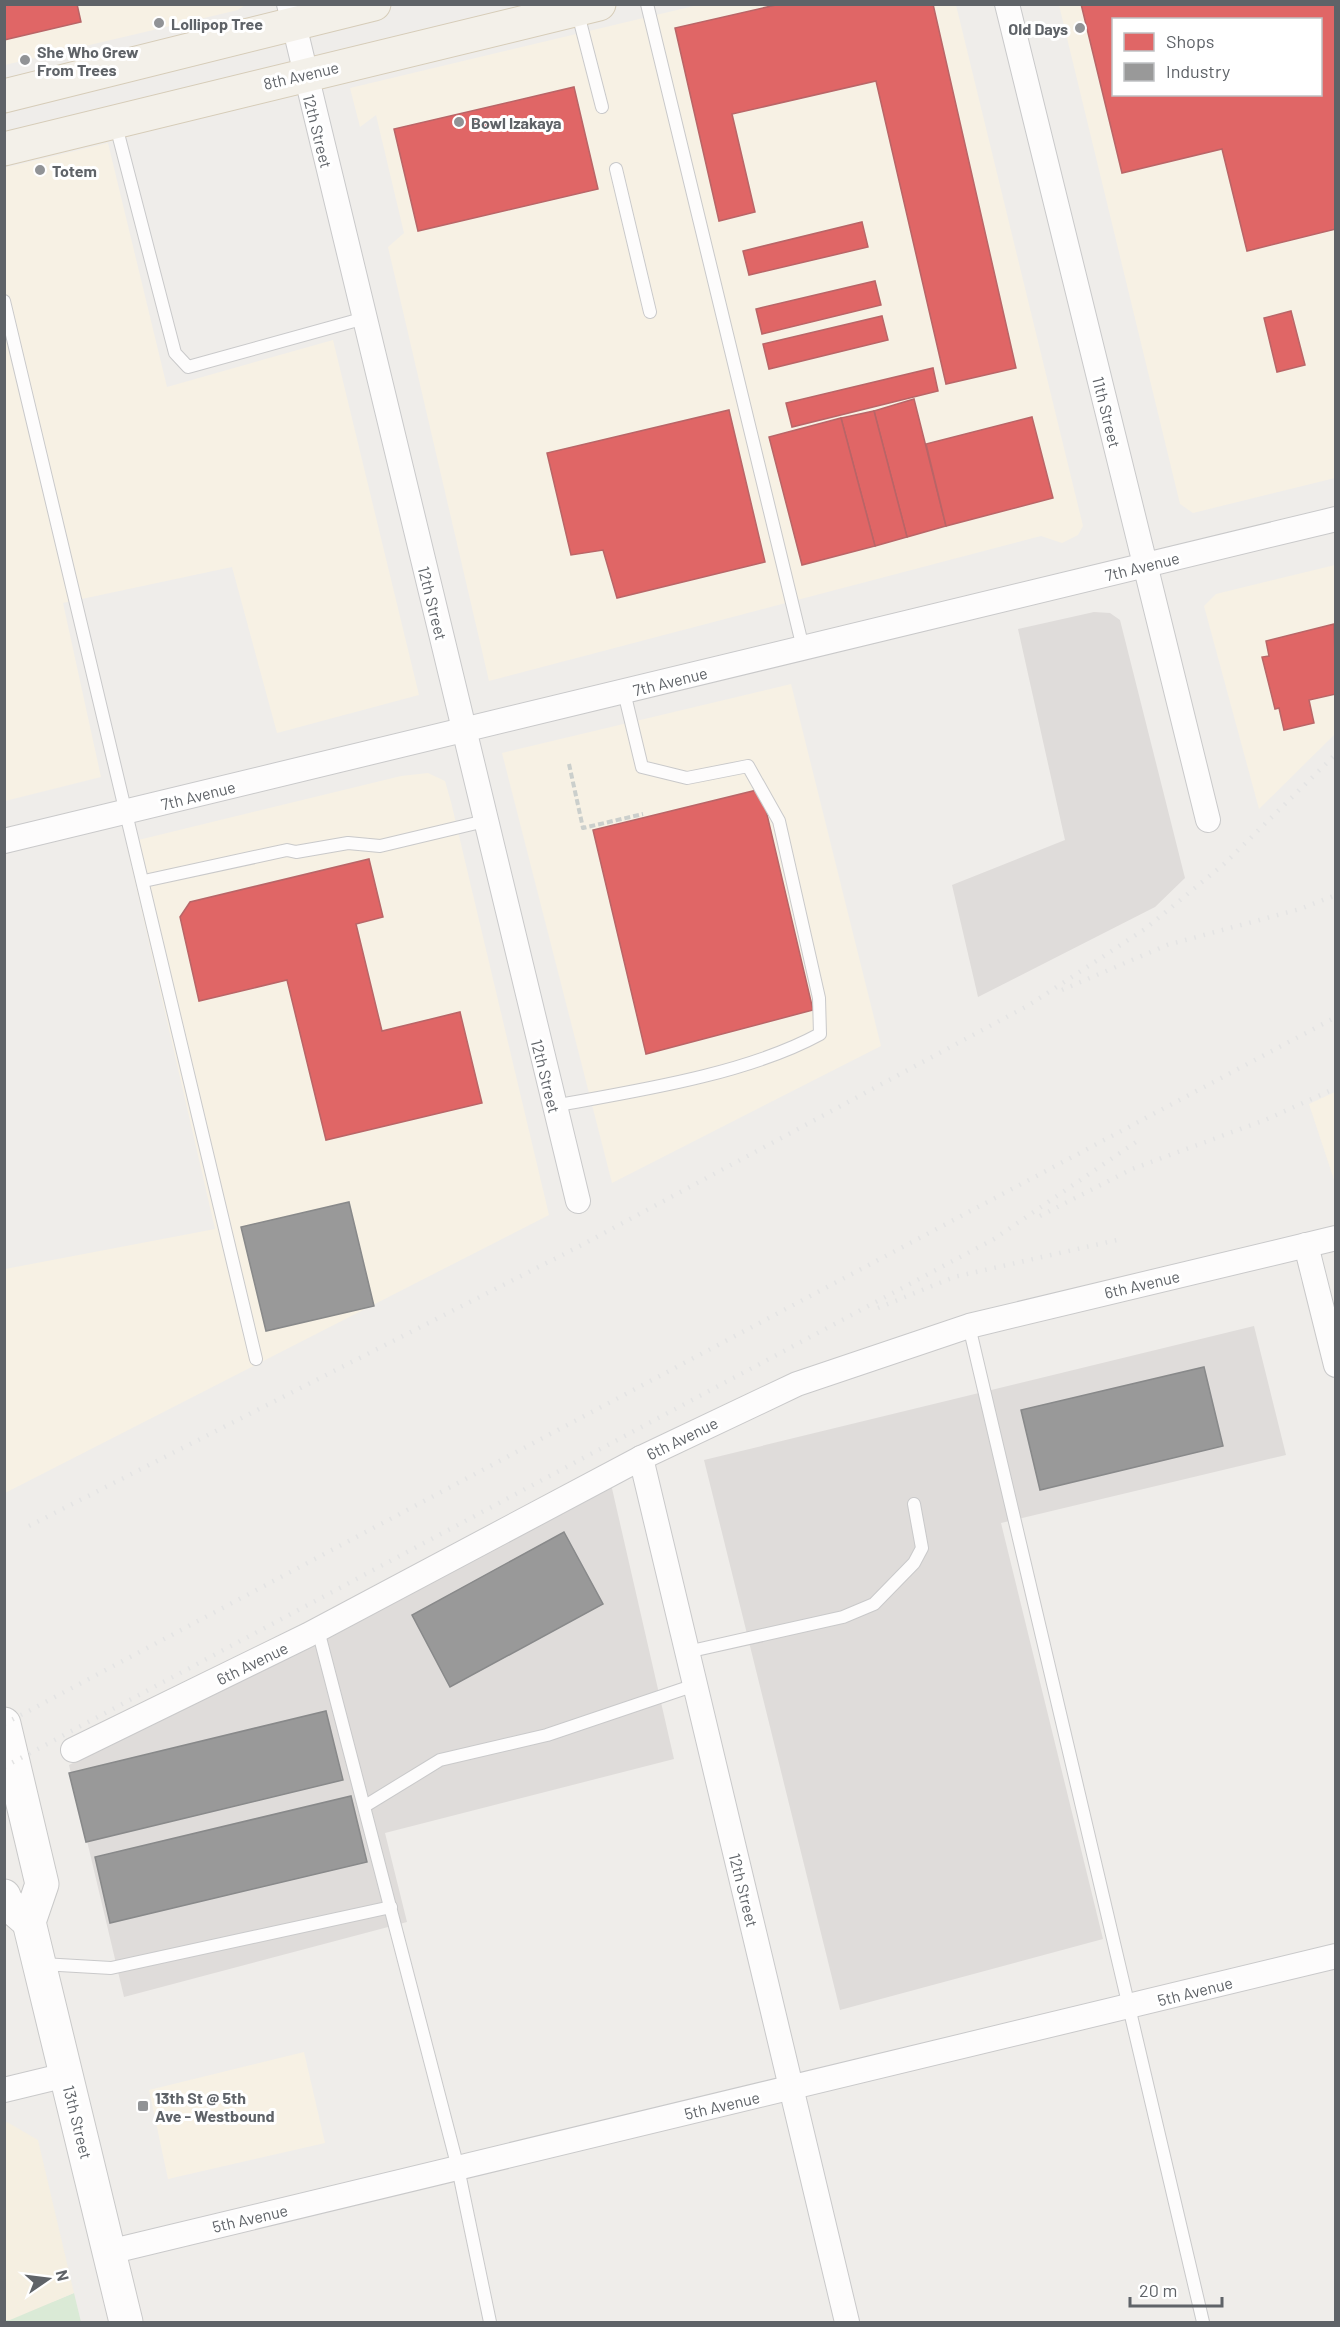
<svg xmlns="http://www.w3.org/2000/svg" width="1340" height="2327" font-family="Barlow,sans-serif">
	<rect width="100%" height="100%" fill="#efedea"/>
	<g fill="#f7f1e4" fill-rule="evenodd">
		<path d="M 4,5 L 245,5 L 238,10 L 5,65 Z"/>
		<path d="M 698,5 L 956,5 L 1083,526 L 1078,535 L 1062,543 L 1041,536 L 489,681 L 388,247 L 404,233 L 376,115 L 360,127 L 350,88 Z"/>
		<path d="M 1059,5 L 1335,5 L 1335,478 L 1193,513 L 1180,504 ZM 1114,20 L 1320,20 L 1320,94 L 1114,94 Z"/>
		<path d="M 108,143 L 167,387 L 333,340 L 419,695 L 277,733 L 232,567 L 63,603 L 101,777 L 5,801 L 4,168 Z"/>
		<path d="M 1335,565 L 1335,734 L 1259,809 L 1204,606 L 1216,594 Z"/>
		<path d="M 791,684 L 881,1046 L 612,1183 L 502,753 Z"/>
		<path d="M 428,773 L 445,781 L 451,802 L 549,1215 L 5,1493 L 5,1269 L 215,1229 L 126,843 L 401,776 Z"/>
		<path d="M 1335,1092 L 1336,1179 L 1334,1180 L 1309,1104 Z"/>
		<path d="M 304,2052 L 325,2143 L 168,2179 L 149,2090 Z"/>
	</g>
	<g fill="#dfdcda">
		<path d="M 1094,612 L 1110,613 L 1120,620 L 1185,878 L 1155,907 L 978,997 L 952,885 L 1065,840 L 1018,629 Z"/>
		<path d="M 1254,1326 L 1286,1455 L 1001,1523 L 1103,1939 L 840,2010 L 704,1460 Z"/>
		<path d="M 611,1484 L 674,1759 L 385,1833 L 407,1922 L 124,1997 L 69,1765 Z"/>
	</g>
	<path fill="#daead6" d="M 4,2149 L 52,2302 L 74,2293 L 81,2322 L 5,2322 Z"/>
	<path fill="#f5efe1" d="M 7,2122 L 38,2140 L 74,2293 L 10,2320 L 4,2320 L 4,2123 Z"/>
	<g fill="#e06666" stroke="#b96567" stroke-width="1.5" fill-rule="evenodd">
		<path d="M 4,4 L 77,4 L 81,22 L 4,40 Z"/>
		<path d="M 780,4 L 933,4 L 1016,368 L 946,384 L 876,81 L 732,114 L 755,212 L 719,221 L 675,28 Z"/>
		<path d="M 1081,4 L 1336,4 L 1336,229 L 1247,251 L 1222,149 L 1122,173 ZM 1114,20 L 1320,20 L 1320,94 L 1114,94 Z"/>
		<path d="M 574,87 L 598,189 L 418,231 L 394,129 Z"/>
		<path d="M 862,222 L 868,247 L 749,275 L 743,251 Z"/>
		<path d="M 875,281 L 881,305 L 762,334 L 756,309 Z"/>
		<path d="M 1291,311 L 1305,365 L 1277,372 L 1264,318 Z"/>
		<path d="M 882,316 L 888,340 L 769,369 L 763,344 Z"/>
		<path d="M 933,368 L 938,391 L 792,427 L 786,403 Z"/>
		<path d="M 914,399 L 946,526 L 907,537 L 874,411 Z"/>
		<path d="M 729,410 L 765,562 L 617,598 L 603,550 L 571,555 L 547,453 Z"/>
		<path d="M 874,411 L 907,537 L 875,546 L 841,418 Z"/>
		<path d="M 1032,417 L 1053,498 L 946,526 L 926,444 Z"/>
		<path d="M 841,418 L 875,546 L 802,565 L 769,437 Z"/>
		<path d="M 1334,624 L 1336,694 L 1309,700 L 1314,723 L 1284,730 L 1279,708 L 1275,709 L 1262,657 L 1269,656 L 1266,641 Z"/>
		<path d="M 761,789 L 813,1010 L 646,1054 L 593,830 Z"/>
		<path d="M 369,859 L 383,917 L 356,924 L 382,1031 L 460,1012 L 482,1103 L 326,1140 L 287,980 L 199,1001 L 180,917 L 190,902 Z"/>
	</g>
	<g fill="#999" stroke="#88898a" stroke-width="1.5">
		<path d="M 349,1202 L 374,1306 L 266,1331 L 241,1227 Z"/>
		<path d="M 1204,1367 L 1223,1446 L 1040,1490 L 1021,1410 Z"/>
		<path d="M 564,1532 L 603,1604 L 450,1687 L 412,1615 Z"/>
		<path d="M 326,1711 L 343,1780 L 86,1842 L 69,1773 Z"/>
		<path d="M 351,1796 L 367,1862 L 110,1923 L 95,1857 Z"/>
	</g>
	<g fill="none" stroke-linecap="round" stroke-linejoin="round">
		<g stroke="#c9c9ca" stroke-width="14">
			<g id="lane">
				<path d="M 647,4 L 803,648"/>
				<path d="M 577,10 L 602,107"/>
				<path d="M 115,122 L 175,353 L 188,367 L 365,318"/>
				<path d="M 616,169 L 650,312"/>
				<path d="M 4,301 L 256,1359"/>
				<path d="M 144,881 L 287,850 L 296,852 L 348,843 L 380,846 L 485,821"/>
				<path d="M 553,1106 C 636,1091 747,1074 820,1034 L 819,998 L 779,821 L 748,766 L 687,778 L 642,767 L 624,692"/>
				<path d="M 969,1326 L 1203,2322"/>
				<path d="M 318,1630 L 458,2168 L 490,2322"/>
				<path d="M 687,1652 L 843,1617 L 874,1604 L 914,1563 L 922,1548 L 914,1504"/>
				<path d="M 365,1806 L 440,1760 L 547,1735 L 695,1685"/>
				<path d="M 42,1964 L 111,1968 L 391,1907"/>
			</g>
		</g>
		<g stroke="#c9c9ca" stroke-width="26">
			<g id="street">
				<path d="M 289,4 L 578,1201"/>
				<path d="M 1007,4 L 1208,820"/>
				<path d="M 4,841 L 1336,519"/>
				<path d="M 1306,1245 L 1336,1365"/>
				<path d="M 641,1458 L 847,2322"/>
				<path d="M 73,1750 L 308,1635 L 641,1458 L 797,1384 L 969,1326 L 1336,1238"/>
				<path d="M 4,2090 L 66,2075"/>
				<path d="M 109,2252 L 1336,1956"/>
			</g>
		</g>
		<g stroke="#c9c9c9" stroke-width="35">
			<g id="secondary">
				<path d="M 4,1724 L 42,1884 L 29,1922 L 126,2322"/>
				<path d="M 4,1896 L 6,1902 L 29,1922"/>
			</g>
		</g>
		<g stroke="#d6ccb8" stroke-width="35">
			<g id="primary">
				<path d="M 4,96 L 374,4"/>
				<path d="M 4,149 L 599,4"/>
			</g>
		</g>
		<path stroke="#cbcfcc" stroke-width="4" stroke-dasharray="6 3" stroke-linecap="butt" d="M 569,764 L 583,828 L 643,814"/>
		<use href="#lane" stroke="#fdfcfc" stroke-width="12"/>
		<use href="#street" stroke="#fdfcfc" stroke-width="24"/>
		<use href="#secondary" stroke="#fdfcfc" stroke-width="33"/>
		<use href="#primary" stroke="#f3f0e9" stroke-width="33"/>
		<g stroke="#e4e4e4" stroke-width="4.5" stroke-dasharray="1.5 8" stroke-linecap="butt">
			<path d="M 1062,990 L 1167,945 L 1300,909 L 1336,895"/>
			<path d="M 1040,1216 L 1132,1169 L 1265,1120 L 1336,1088"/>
			<path d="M 878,1308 L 954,1277 L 1117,1240"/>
			<path d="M 29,1526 L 578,1247 L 1029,1005 L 1145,929 L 1224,864 L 1336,754"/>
			<path d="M 4,1724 L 1336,1017"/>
			<path d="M 4,1767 L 994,1239 L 1136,1142"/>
		</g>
	</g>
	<g fill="#919396" stroke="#fff" stroke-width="2">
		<circle cx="159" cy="23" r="6"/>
		<circle cx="1080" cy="28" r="6"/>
		<circle cx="25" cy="60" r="6"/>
		<circle cx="459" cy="122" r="6"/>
		<circle cx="40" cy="170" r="6"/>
		<rect x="137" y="2100" width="12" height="12" rx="3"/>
	</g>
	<g text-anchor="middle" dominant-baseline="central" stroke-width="6" stroke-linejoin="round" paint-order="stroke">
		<g font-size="16" font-weight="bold" fill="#5f6368" stroke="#fff" text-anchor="start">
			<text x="171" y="23">Lollipop Tree</text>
			<text x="1068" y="28" text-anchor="end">Old Days</text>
			<text x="37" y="51">She Who Grew<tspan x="37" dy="18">From Trees</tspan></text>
			<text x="471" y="122">Bowl Izakaya</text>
			<text x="52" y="170">Totem</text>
			<text x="155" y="2097">13th St @ 5th<tspan x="155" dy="18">Ave - Westbound</tspan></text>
		</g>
		<g font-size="16" fill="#5f6368" stroke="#fff">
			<text transform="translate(301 75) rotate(-13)">8th Avenue</text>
			<text transform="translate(318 131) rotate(76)">12th Street</text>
			<text transform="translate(1107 412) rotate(76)">11th Street</text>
			<text transform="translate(1142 566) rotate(-14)">7th Avenue</text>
			<text transform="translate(433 603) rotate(76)">12th Street</text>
			<text transform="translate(670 681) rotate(-14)">7th Avenue</text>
			<text transform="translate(198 795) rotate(-14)">7th Avenue</text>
			<text transform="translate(546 1076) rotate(76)">12th Street</text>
			<text transform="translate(1142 1284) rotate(-13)">6th Avenue</text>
			<text transform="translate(682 1438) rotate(-26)">6th Avenue</text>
			<text transform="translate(252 1663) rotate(-26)">6th Avenue</text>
			<text transform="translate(744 1890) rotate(76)">12th Street</text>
			<text transform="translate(1195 1991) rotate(-14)">5th Avenue</text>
			<text transform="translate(722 2105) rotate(-13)">5th Avenue</text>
			<text transform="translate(78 2122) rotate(76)">13th Street</text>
			<text transform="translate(250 2218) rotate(-13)">5th Avenue</text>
		</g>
	</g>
	<rect width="1340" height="2327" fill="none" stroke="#5f6368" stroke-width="12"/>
	<rect x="1112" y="18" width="210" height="78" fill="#ffffff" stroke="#bfc1c3" stroke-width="1.5"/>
	<rect x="1124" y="33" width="30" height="18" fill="#e06666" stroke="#bfc1c3" stroke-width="1.5"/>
	<text x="1166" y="48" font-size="18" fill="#5f6368">Shops</text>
	<rect x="1124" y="63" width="30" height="18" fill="#999999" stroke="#bfc1c3" stroke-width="1.5"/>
	<text x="1166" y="78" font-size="18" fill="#5f6368">Industry</text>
	<g transform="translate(48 2279) rotate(76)" stroke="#ffffff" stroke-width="4.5" paint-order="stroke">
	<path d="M0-4.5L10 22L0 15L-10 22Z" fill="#5f6368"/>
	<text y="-9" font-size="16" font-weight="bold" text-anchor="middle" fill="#5f6368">N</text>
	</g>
	<path d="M1130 2297v9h92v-9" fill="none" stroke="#5f6368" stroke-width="3"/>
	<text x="1139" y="2297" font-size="18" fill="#5f6368" stroke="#ffffff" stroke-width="4.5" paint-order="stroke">20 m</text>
</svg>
